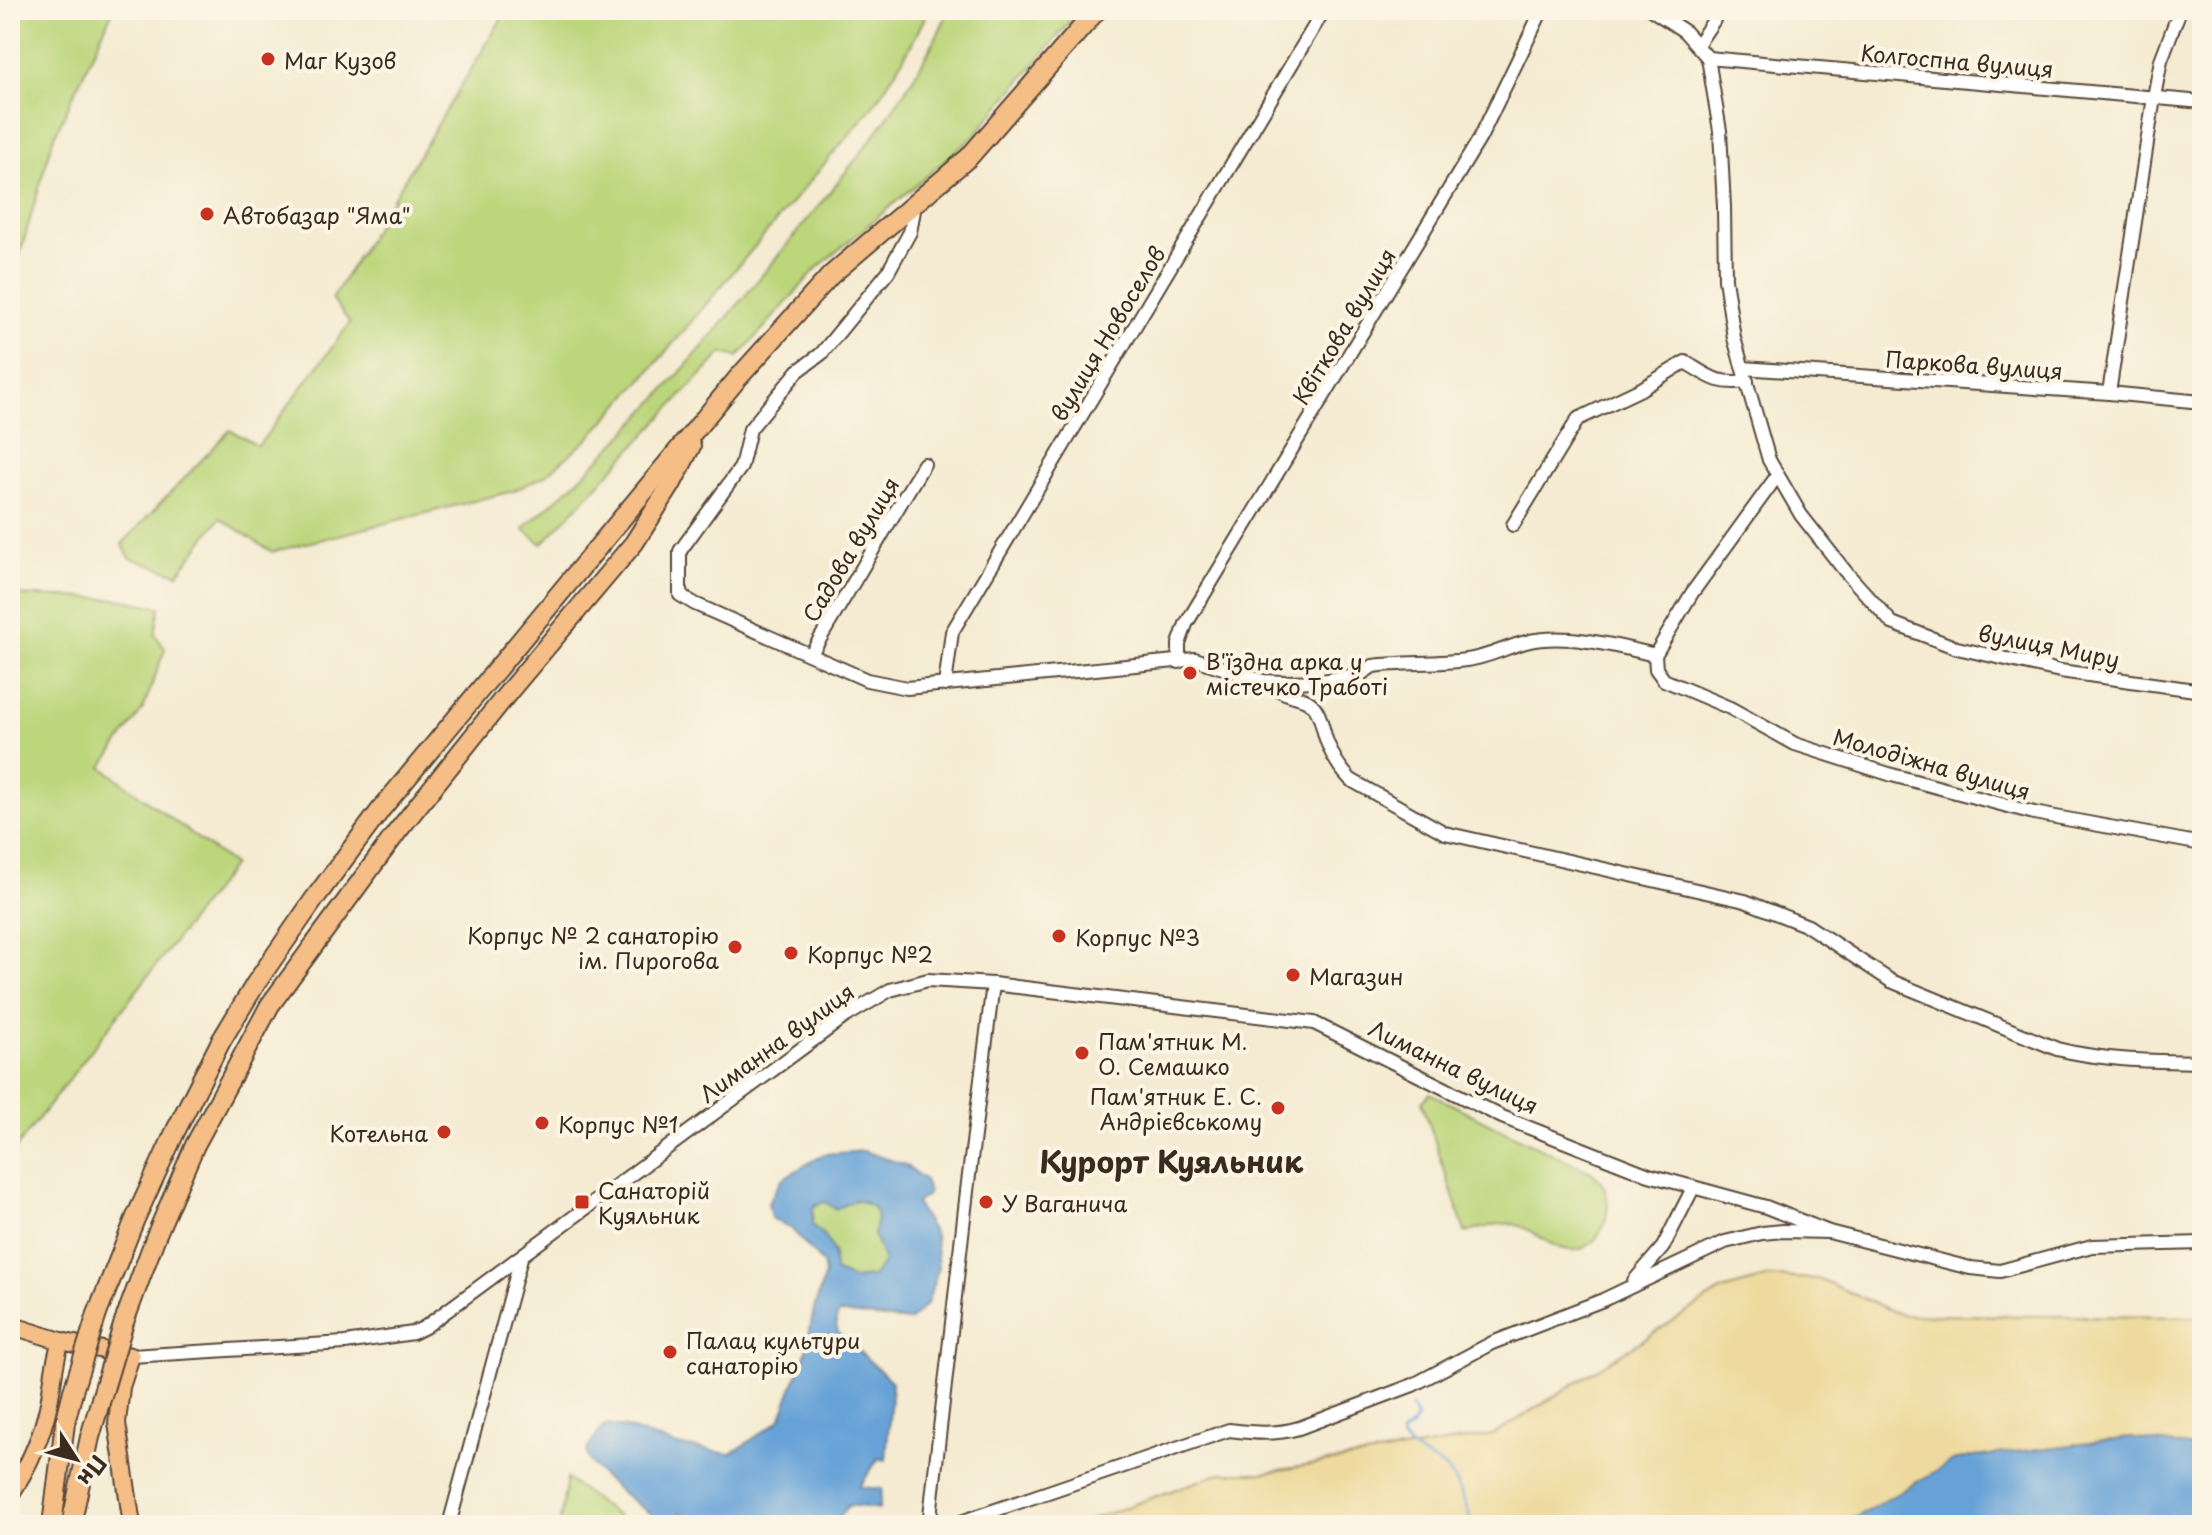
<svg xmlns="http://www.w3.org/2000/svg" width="2212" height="1535" font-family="'Playpen Sans',sans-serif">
	<rect width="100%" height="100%" fill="#fcf5e5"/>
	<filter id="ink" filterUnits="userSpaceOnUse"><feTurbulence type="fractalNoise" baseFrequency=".0125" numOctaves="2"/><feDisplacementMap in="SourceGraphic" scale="16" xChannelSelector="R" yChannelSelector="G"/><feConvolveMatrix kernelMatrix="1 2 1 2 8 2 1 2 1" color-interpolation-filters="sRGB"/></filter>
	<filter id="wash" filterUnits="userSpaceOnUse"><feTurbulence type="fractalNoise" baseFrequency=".006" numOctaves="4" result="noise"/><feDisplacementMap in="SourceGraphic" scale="32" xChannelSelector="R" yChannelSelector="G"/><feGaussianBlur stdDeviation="1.8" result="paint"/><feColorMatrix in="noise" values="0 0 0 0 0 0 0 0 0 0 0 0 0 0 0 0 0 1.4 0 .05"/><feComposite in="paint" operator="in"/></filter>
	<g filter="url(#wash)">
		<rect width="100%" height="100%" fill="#f5ebd2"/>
		<g fill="#bcd67b" stroke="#7c804c" stroke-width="2">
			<path d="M 10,10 L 113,10 L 53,139 L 10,289 Z"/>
			<path d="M 507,10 L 928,10 C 912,47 892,79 869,111 L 654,366 L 589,438 L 545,476 L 513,491 L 272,552 L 220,518 L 178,574 L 130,558 L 122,544 L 230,430 L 258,446 L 350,323 L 332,299 Z"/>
			<path d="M 949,10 L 1080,10 L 973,137 L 817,268 L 738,357 L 722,353 L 542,544 L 523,529 C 541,512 560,497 577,481 C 658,404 729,316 799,230 C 856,160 913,93 949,10 Z"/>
			<path d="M 10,595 L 119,599 L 160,607 L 155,634 L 165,649 L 143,709 L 102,767 L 233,865 L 10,1156 Z"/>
			<path d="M 1430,1093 L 1496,1127 L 1589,1171 C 1592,1173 1596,1175 1599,1179 C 1617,1200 1605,1246 1576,1250 C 1553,1253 1536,1229 1514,1224 C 1500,1221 1479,1230 1465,1232 L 1422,1102 Z"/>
			<path d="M 857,1200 L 872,1206 L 877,1215 C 872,1236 880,1242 884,1262 L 872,1277 L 852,1279 L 834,1271 L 834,1253 L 812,1226 L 813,1208 L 817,1204 L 825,1202 L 842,1207 L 850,1201 Z"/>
			<path d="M 567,1479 L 629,1525 L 559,1525 Z"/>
		</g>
		<path fill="#eeda9e" stroke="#94825e" stroke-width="2" d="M 1769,1277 L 1818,1279 L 1902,1315 L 2202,1317 L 2202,1449 L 2130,1438 L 1957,1459 L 1843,1525 L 1076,1525 L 1221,1473 L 1262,1473 L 1493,1435 L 1722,1290 Z"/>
		<g fill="#66a2d7" stroke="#50667a" stroke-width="2" fill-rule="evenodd">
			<path d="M 864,1151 L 905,1165 L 925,1180 L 928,1194 L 916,1203 L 935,1235 L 938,1269 L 927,1304 L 909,1321 L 839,1313 C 835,1319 835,1324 838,1332 L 892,1382 L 886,1460 L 879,1458 L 859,1487 L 882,1489 L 879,1509 L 849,1505 L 834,1525 L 701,1525 L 680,1512 L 672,1525 L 668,1525 C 651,1514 586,1472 587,1452 C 588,1443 599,1433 605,1425 L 626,1428 L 675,1445 L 731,1454 L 780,1420 L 806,1351 L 814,1309 L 825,1274 L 823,1264 L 791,1228 L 771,1218 L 768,1203 L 782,1179 L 824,1154 ZM 857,1200 L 872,1206 L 877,1215 L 874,1235 L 884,1262 L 872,1277 L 852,1279 L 835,1271 C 833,1248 831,1239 812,1225 L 813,1208 L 817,1204 L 825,1202 L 835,1209 C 844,1207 848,1201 857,1200 Z"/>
			<path d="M 2130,1438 L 2202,1449 L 2202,1525 L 1843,1525 L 1957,1459 Z"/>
		</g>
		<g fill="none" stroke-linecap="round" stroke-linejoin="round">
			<path stroke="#66a2d7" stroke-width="3" d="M 1411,1407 L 1417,1418 L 1412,1426 L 1401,1434 C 1407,1452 1432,1458 1445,1468 C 1457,1478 1468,1510 1472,1525"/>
		</g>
	</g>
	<g filter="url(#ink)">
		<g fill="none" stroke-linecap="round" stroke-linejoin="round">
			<g stroke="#574739" stroke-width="16">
				<g id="minor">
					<path d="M 1652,10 L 1684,31 L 1708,58 L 1720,131 L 1724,207 L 1725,279 L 1734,338 L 1769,460 L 1801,515 L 1845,571 L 1892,623 L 1957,648 L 2060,671 L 2202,691"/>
					<path d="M 1697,45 L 1714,20 L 1715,10"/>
					<path d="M 1708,58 L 2202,102"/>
					<path d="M 915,205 L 910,232 L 888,272 L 821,354 L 798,371 L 750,429 L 741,467 L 680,551 L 680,595 L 695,604 L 867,680 L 907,688 L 1195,659 L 1263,681 L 1284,682 L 1322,681 L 1346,677 L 1361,674 L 1373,666 C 1404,662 1435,664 1466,660 C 1487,658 1506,647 1526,642 C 1564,632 1618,646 1655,655"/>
					<path d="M 1743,368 L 2109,393 L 2202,402"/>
					<path d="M 2109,393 L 2154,97 L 2161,60 L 2180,10"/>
					<path d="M 1777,476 L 1692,593 L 1655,655 L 1656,669 L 1664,680 L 1730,708 L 1795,744 L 1892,775 L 2034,813 L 2202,844"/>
					<path d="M 1513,525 L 1578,419 L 1641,389 L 1685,362 C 1710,377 1717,385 1747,381"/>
					<path d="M 811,654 L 924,464"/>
					<path d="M 1179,662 L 1179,644 L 1186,624 L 1480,138 L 1542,10"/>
					<path d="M 1268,683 C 1275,688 1283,693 1291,695 C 1297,697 1304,698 1309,702 C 1321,710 1322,729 1327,742 C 1333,758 1340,769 1351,780 L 1445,833 L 1745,901 L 1808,926 L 1891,981 L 2057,1049 C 2105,1061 2153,1061 2202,1062"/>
					<path d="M 945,685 L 952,632 L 1324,10"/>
					<path d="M 1634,1281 L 1663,1247 L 1693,1188"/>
					<path d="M 131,1356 L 345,1343 L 413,1333 L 425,1327 L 843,1018 L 890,990 L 928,980 L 993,984 L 1314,1023 L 1502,1117 L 1649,1175 L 1766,1207 L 1829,1232"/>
					<path d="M 449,1525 L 521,1258"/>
					<path d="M 929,1525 L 967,1191 L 993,984"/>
					<path d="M 952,1525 L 1229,1430 C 1254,1433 1275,1435 1299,1428 L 1413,1385 L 1492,1343 L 1603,1300 L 1725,1242 L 1762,1233 L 1783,1231 L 1829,1232 L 1970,1268 L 2000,1271 L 2092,1246 L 2202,1243"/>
				</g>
			</g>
			<g stroke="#574739" stroke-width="20">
				<g id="major">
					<path d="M 10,1325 L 61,1341 L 131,1356 L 121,1387 L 117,1423 L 132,1525"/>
					<path d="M 10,1495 C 29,1466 42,1437 49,1403 C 53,1382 54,1361 61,1341"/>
				</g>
			</g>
			<g stroke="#574739" stroke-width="22">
				<g id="highway">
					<path d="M 97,1314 L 135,1219 L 176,1130 L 221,1041 L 256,983 L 315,898 L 382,808 L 738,378 L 831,275 L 969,157 L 1097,10"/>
					<path d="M 124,1322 L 156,1236 L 195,1145 L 270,1005 L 397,832 L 511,689 L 634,543 L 671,485 L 691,446"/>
					<path d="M 52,1525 L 65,1423 L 73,1391"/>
					<path d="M 71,1525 L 90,1437 L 101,1399"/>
				</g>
			</g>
			<use href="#minor" stroke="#fff" stroke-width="12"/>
			<use href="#major" stroke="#f6be87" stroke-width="16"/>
			<use href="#highway" stroke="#f6be87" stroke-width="18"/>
			<g stroke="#574739" stroke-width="22" stroke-linecap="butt">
				<g id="highway-bridge">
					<path d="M 73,1391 L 97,1314"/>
					<path d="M 101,1399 L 124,1322"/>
				</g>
			</g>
			<use href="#highway-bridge" stroke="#f6be87" stroke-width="18"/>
		</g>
	</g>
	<g fill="#c8321e" stroke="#fcf5e5" stroke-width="3">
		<circle cx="268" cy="59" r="8"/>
		<circle cx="207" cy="214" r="8"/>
		<circle cx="1190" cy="673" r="8"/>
		<circle cx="1059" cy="936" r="8"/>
		<circle cx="735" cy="947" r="8"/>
		<circle cx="791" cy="953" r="8"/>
		<circle cx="1293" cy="975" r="8"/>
		<circle cx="1082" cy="1053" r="8"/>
		<circle cx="1278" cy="1108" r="8"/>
		<circle cx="542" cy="1123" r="8"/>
		<circle cx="444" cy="1132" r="8"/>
		<rect x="574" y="1194" width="16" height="16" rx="4"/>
		<circle cx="986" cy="1202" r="8"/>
		<circle cx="670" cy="1352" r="8"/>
	</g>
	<g text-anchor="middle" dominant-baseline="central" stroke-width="8" stroke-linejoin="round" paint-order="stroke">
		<g font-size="22" fill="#3b2a1e" stroke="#fcf5e5" text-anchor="start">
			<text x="284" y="59">Маг Кузов</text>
			<text x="223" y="214">Автобазар "Яма"</text>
			<text x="1206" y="660">В'їздна арка у<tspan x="1206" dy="25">містечко Тработі</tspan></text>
			<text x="719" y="934" text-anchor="end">Корпус № 2 санаторію<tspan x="719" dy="25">ім. Пирогова</tspan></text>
			<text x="1075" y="936">Корпус №3</text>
			<text x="807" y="953">Корпус №2</text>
			<text x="1309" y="975">Магазин</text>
			<text x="1098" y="1040">Пам'ятник М.<tspan x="1098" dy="25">О. Семашко</tspan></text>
			<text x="1262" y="1095" text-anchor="end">Пам'ятник Е. С.<tspan x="1262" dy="25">Андрієвському</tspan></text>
			<text x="558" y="1123">Корпус №1</text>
			<text x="428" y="1132" text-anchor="end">Котельна</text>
			<text x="598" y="1189">Санаторій<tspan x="598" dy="25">Куяльник</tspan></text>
			<text x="1002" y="1202">У Ваганича</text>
			<text x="686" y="1339">Палац культури<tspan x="686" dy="25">санаторію</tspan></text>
		</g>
		<g font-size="22" fill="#3b2a1e" stroke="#fcf5e5">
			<text transform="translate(1957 60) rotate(5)">Колгоспна вулиця</text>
			<text transform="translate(1343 326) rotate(-59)">Квіткова вулиця</text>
			<text transform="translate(1107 333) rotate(-59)">вулиця Новоселов</text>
			<text transform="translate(1974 364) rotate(4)">Паркова вулиця</text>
			<text transform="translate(850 549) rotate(-59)">Садова вулиця</text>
			<text transform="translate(2049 645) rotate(11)">вулиця Миру</text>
			<text transform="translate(1932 763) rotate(16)">Молодіжна вулиця</text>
			<text transform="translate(776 1042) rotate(-36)">Лиманна вулиця</text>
			<text transform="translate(1454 1066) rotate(26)">Лиманна вулиця</text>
		</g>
		<g font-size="30" font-weight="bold" fill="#3b2a1e" stroke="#fcf5e5">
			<text x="1171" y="1160">Курорт Куяльник</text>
		</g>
	</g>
	<rect width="2212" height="1535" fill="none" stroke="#fcf5e5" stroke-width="40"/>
	<g transform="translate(76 1459) rotate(126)" stroke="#fcf5e5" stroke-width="6" paint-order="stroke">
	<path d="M0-6L14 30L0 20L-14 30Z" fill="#3b2a1e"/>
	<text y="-12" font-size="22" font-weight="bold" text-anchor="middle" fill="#3b2a1e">Пн</text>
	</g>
</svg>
